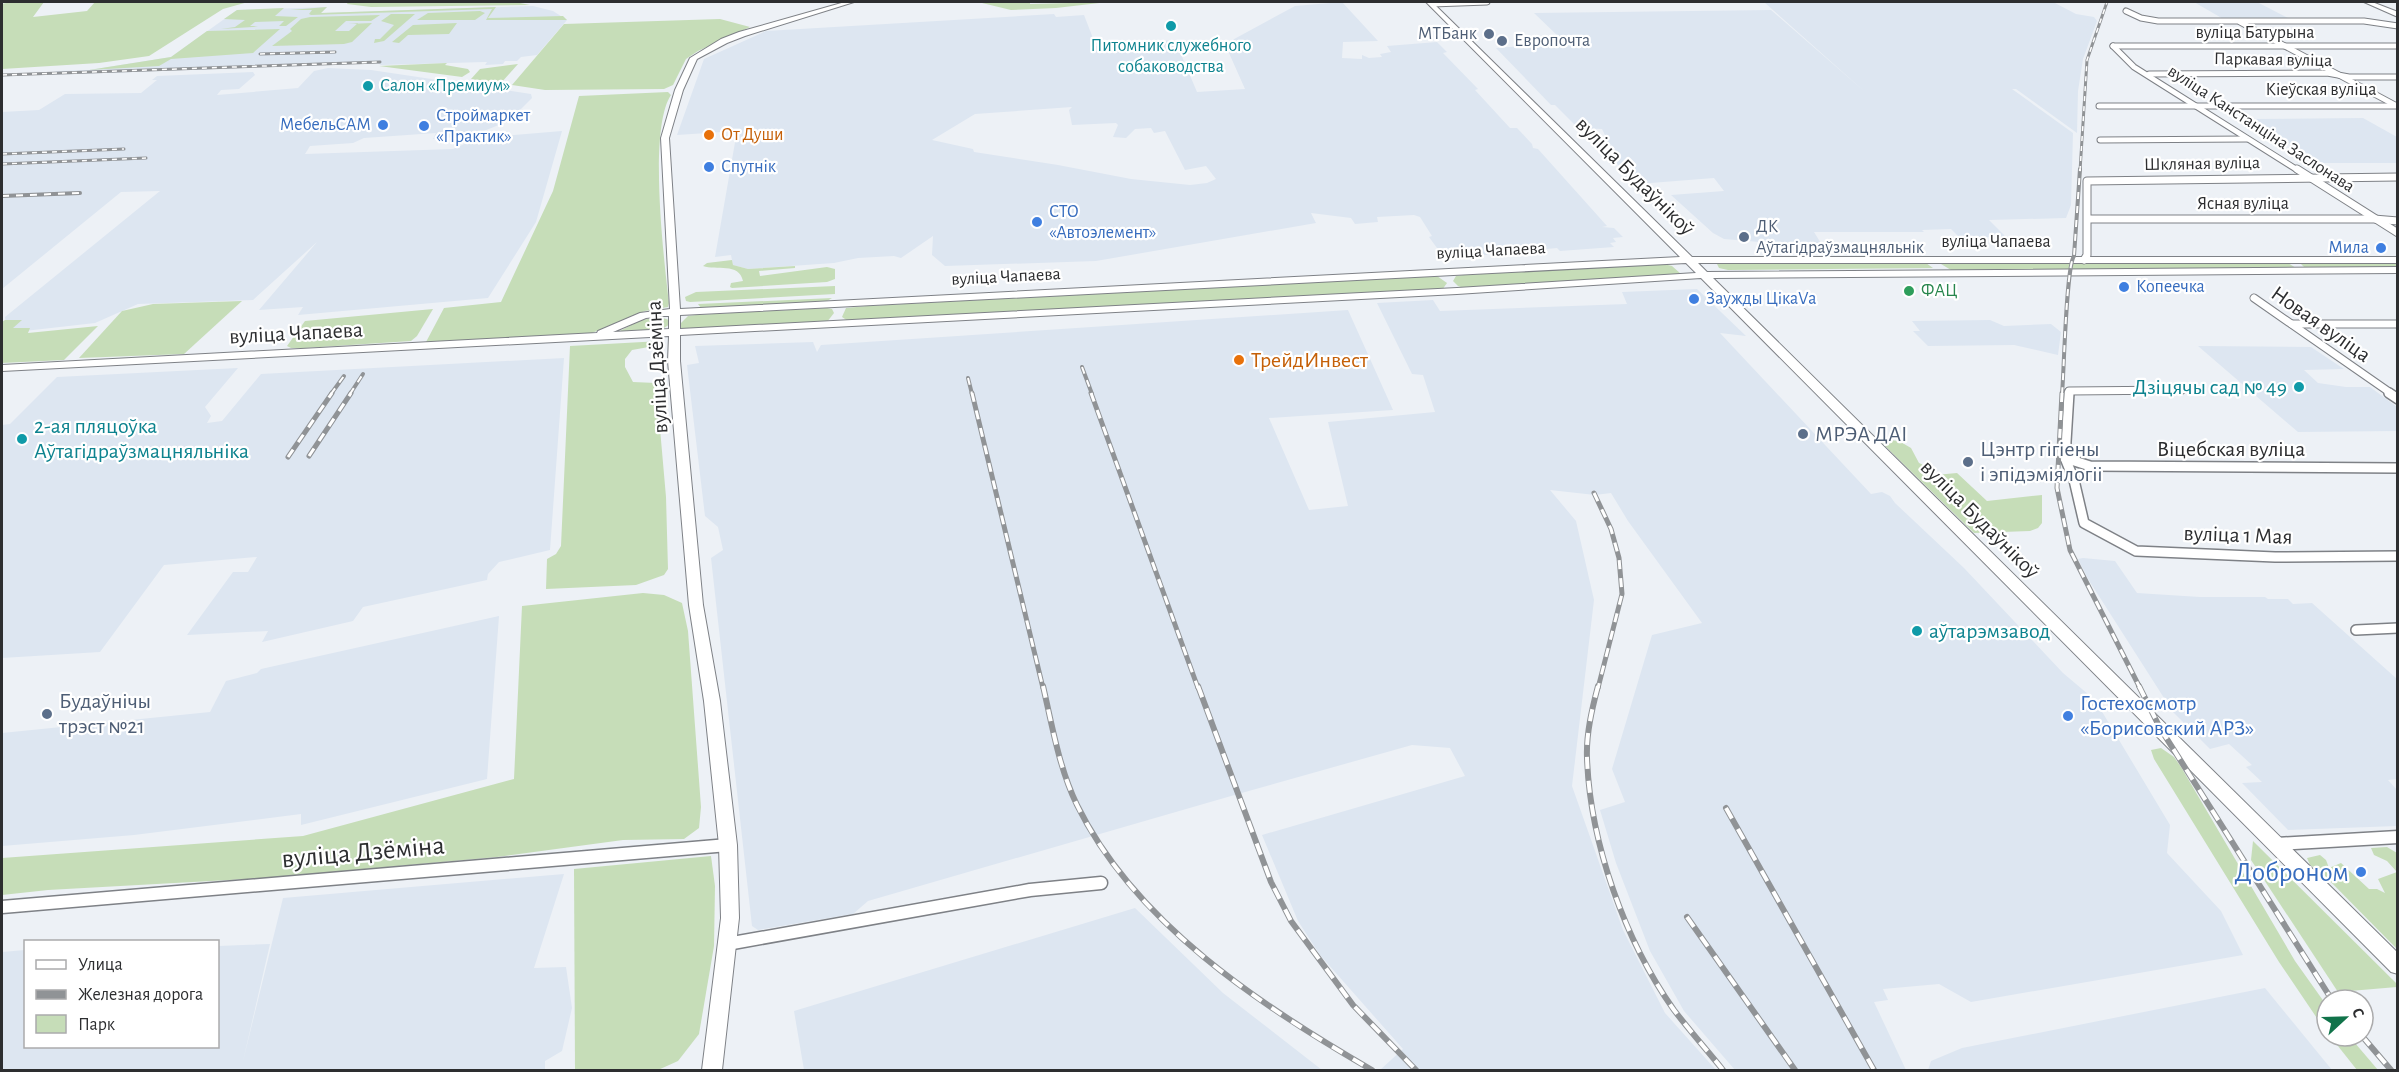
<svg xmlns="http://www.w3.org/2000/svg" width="2399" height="1072" font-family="'Alegreya Sans',sans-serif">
	<rect width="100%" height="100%" fill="#edf1f6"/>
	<g fill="#dde6f1" fill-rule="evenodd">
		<path d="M 1342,2 L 1378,41 L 1343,42 L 1342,58 L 1362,59 L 1362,55 L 1369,58 L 1382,57 L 1380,54 L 1391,52 L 1387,46 L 1437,42 L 1447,52 L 1443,53 L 1478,89 L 1475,90 L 1510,128 L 1517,128 L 1532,144 L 1533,148 L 1538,149 L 1607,226 L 1602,227 L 1614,228 L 1623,237 L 1613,238 L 1616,242 L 1610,243 L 1614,247 L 1560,251 L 1557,248 L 1445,259 L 1429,237 L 1432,236 L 1420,217 L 1414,215 L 1377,217 L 1378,222 L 1355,224 L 1351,218 L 1311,213 L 1316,223 L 1096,261 L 945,266 L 932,255 L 933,236 L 901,258 L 894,256 L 858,258 L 834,263 L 748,269 L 733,265 L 731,255 L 715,257 L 737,131 L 677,135 L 704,59 L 766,31 L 1054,14 L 1056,17 L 1084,15 L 1096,46 L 1175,40 L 1197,92 L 1245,89 L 1225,44 L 1295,6 ZM 1072,107 L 1069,110 L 1072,125 L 1116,123 L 1118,125 L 1113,137 L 1126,138 L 1135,129 L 1151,128 L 1154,133 L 1165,131 L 1185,170 L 1206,166 L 1216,179 L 1207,183 L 1190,185 L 1131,179 L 1058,165 L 974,152 L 973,149 L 932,140 L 975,114 Z"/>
		<path d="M 1764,2 L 2053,2 L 2076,14 L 2094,17 L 2097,21 L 2083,59 L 2078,91 L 2077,133 L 2016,89 L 2012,89 L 2073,133 L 2071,205 L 2066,218 L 1989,220 L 2006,237 L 1959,237 L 1951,229 L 1922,230 L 1924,232 L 1814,232 L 1822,245 L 1808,245 L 1811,249 L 1764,248 L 1760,242 L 1724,239 L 1713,233 L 1671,195 L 1724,191 L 1714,178 L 1638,184 L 1592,140 L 1607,139 L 1602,129 L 1578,128 L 1555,105 L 1551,105 L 1496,48 L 1548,44 L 1561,39 L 1534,13 L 1771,10 L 1864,91 Z"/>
		<path d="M 2194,2 L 2257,2 L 2290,19 L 2225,20 Z"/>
		<path d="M 533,6 L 553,11 L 567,20 L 537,55 L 521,57 L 517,61 L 505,61 L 503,64 L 485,65 L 487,62 L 485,62 L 381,65 L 377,63 L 49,75 L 57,71 L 89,70 L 171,57 L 237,10 L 327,7 L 321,13 Z"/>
		<path d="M 328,68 L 371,70 L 531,94 L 532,98 L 509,121 L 471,136 L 433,139 L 436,133 L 364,138 L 353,143 L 310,146 L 305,154 L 453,149 L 478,138 L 562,131 L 536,222 L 488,298 L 298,315 L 303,307 L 259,310 L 317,242 L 253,300 L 138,304 L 95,323 L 7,333 L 5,317 L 160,191 L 121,192 L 2,289 L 2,112 L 39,110 L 65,94 L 141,93 L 157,80 L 152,80 L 157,76 L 253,72 L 255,75 L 239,89 L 221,90 L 217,95 L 298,88 L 314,71 Z"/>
		<path d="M 2363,118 L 2397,137 L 2397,163 L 2322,163 L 2249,119 Z"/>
		<path d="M 1697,289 L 1746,336 L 1720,333 L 1871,494 L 1882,492 L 1890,496 L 1895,503 L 1964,568 L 2063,673 L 2095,700 L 2170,825 L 2167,853 L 2221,911 L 2243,955 L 1971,1002 L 1939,984 L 1883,989 L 1888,1000 L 1874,1002 L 1906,1070 L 1735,1070 L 1684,1011 L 1650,951 L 1616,863 L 1600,810 L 1625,802 L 1612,769 L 1652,635 L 1702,623 L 1628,521 L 1611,493 L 1595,495 L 1550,490 L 1576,521 L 1594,600 L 1572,786 L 1623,930 L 1665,1013 L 1716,1070 L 1380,1070 L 1403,1049 L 1320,955 L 1298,921 L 1262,835 L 1465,776 L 1450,748 L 1412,745 L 1238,794 L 868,901 L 853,914 L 758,930 L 752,926 L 711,558 L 723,550 L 718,527 L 705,516 L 687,365 L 699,363 L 695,346 L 813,342 L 817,352 L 821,345 L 1348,310 L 1393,410 L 1269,418 L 1309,510 L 1348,506 L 1328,422 L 1435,412 L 1423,375 L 1412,374 L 1377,303 L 1433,300 L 1440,311 L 1627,304 L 1622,292 Z"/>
		<path d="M 1990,320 L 2004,326 L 2051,324 L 2061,332 L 2058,355 L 2014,345 L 1928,346 L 1913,331 L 1920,331 L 1912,321 Z"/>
		<path d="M 2198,346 L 2311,347 L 2344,369 L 2304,370 L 2318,383 L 2346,387 L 2370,387 L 2397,407 L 2397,431 L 2298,432 Z"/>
		<path d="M 564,358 L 550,550 L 499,562 L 488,574 L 487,580 L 363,607 L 353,621 L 262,642 L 268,631 L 187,635 L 233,572 L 248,572 L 257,557 L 164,565 L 100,652 L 2,658 L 2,425 L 10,424 L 57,377 L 238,368 L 205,407 L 211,416 L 207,423 L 222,421 L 261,374 Z"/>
		<path d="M 2083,558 L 2115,561 L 2137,593 L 2200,597 L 2265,597 L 2268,599 L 2288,599 L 2293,604 L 2312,603 L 2397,679 L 2397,779 L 2388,780 L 2397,790 L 2397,826 L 2288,830 L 2242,783 L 2262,782 L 2246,767 L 2252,765 L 2229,744 L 2210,749 L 2173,712 L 2088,579 L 2078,559 Z"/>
		<path d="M 499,616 L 487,779 L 301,825 L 301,814 L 134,835 L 2,846 L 2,733 L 210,712 L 226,681 L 257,673 L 261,669 Z"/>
		<path d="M 564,874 L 534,968 L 566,967 L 572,1008 L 562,1051 L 545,1061 L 545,1070 L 2,1070 L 2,952 L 25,950 L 26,1046 L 218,1046 L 218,946 L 270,944 L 243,1061 L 283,898 Z"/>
		<path d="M 1135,908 L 1223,993 L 1322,1070 L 804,1070 L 794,1011 Z"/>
		<path d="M 2265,988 L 2332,1070 L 1928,1070 L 1931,1061 L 1962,1048 Z"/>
	</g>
	<g fill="#c6ddb8">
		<path d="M 10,2 L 44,2 L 33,17 L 87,11 L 95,2 L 248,2 L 223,9 L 149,56 L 99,63 L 2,69 L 2,4 Z"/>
		<path d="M 348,2 L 515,2 L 530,5 L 371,7 L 347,4 Z"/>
		<path d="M 959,2 L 1030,2 L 1030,4 L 1108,2 L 1056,8 L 1011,10 L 982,3 Z"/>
		<path d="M 327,7 L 321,13 L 496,7 L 488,18 L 563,16 L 567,20 L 486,20 L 492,9 L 311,15 L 309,14 L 312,10 L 290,10 Z"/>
		<path d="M 284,8 L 275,16 L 298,17 L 286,26 L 279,26 L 284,21 L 255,22 L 250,26 L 258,26 L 253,27 L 221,29 L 235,27 L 245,20 L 224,19 L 237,10 Z"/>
		<path d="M 480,11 L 485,13 L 475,20 L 417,20 L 428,13 Z"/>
		<path d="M 391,14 L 415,14 L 384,41 L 374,43 L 375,39 L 380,39 L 394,25 L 381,21 Z"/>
		<path d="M 380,15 L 371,21 L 346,21 L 335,31 L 349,31 L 358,23 L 348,24 L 372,23 L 352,42 L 344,44 L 272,46 L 292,31 L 290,29 L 301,19 L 310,17 Z"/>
		<path d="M 720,19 L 750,27 L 698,51 L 686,59 L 673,85 L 664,89 L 545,90 L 512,85 L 564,24 Z"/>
		<path d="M 457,23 L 449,34 L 408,35 L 399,43 L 392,42 L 413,25 Z"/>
		<path d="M 280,29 L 253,53 L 171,59 L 159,66 L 89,70 L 171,57 L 207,31 Z"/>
		<path d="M 447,63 L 445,65 L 468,69 L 470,72 L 462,77 L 379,66 Z"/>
		<path d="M 518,64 L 501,83 L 471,79 L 480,69 Z"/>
		<path d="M 668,92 L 671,95 C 648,129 664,260 669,303 L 668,307 L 645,311 L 592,333 L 426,342 L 444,308 L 501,302 L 553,191 L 579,96 Z"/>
		<path d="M 732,260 L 733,265 L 748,269 L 795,266 L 795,268 L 759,271 L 760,276 L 827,267 L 835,269 L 835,279 L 827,282 L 732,288 L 730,287 L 731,283 L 743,281 C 739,262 716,271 703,266 L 707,263 Z"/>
		<path d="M 1716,262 L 1926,263 L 1933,268 L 1728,270 L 1719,268 Z"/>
		<path d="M 1946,262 L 2288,263 L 2296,268 L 1951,270 L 1941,264 Z"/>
		<path d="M 2397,262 L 2397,270 L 2305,268 L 2300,263 Z"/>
		<path d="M 1664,264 L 1672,266 L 1681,274 L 1466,289 L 1458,286 L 1453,281 L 1456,276 L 1463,275 Z"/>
		<path d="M 1437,276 L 1447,283 L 1442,290 L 848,321 L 842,317 L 846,308 L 867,306 Z"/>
		<path d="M 835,286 L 835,294 L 690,302 L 686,301 L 685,297 L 696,292 Z"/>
		<path d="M 832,298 L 827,301 L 701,308 L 698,304 Z"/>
		<path d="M 242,301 L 184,354 L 79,358 L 122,311 L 153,304 Z"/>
		<path d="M 827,308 L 832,309 L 834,313 L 827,322 L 687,329 L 681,328 L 680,324 L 688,316 L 696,315 Z"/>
		<path d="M 433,309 L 417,336 L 411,341 L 305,348 L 291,348 L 287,346 L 305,321 Z"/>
		<path d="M 660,317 L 669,320 L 670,324 L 664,328 L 616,333 L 641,320 Z"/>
		<path d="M 5,320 L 22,320 L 13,328 L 30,328 L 28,333 L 98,326 L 64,360 L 2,363 L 2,322 Z"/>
		<path d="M 661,341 L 660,345 L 632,350 L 625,359 L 625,367 L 633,382 L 656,383 L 666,497 L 668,569 L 664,575 L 636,585 L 546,589 L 547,559 L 556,554 L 561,546 L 570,346 Z"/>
		<path d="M 1889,440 L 1899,441 L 1911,448 L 1919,463 L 1928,467 L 1935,475 L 1957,473 L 1987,501 L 2042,495 L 2042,523 L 2038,528 L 2030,531 L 1974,533 L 1882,443 Z"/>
		<path d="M 643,593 L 664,595 L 682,603 L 688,631 L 701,807 L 699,828 L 684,839 L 623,840 L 497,857 L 267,878 L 48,890 L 2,895 L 2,858 L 303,836 L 514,779 L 522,606 Z"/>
		<path d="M 2161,748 L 2174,757 L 2181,767 L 2295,961 L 2327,1006 L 2327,1033 L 2279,962 L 2154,759 L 2151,750 Z"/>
		<path d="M 2253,841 L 2397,984 L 2397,987 L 2338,992 L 2251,860 Z"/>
		<path d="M 2387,847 L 2397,853 L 2397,949 L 2323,874 L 2310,865 L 2307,858 L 2320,855 L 2326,860 L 2329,868 L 2341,863 L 2369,889 L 2377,889 L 2385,893 L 2378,879 L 2397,872 L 2387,861 L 2374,855 L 2371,848 Z"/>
		<path d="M 711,856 L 715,886 L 714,946 L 699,1034 L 678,1061 L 658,1070 L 575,1070 L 574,869 Z"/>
		<path d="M 2330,1036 L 2349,1036 L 2378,1070 L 2357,1070 Z"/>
	</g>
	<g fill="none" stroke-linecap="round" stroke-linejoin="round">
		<g stroke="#7e8186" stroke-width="7">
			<g id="street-far3">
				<path d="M 1432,4 L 1487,2"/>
				<path d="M 2126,11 L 2141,18 L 2158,21 L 2364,21 L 2398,26"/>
				<path d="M 2240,22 L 2395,105"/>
				<path d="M 2113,46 L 2134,67 L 2299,171"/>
				<path d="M 2113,46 L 2398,46"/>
				<path d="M 2149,74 L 2327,73 L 2349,77 L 2398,77"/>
				<path d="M 2099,106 L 2398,106"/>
				<path d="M 2100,140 L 2247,139"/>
			</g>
		</g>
		<g stroke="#7e8186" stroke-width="9">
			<g id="street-far2">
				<path d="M 2297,169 L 2398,233"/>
				<path d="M 2089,219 L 2374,219 L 2398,221"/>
				<path d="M 2084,260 L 2087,255 L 2087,181 L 2398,177"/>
				<path d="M 2254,298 L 2392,394"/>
				<path d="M 2292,324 L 2398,324"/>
				<path d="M 2069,394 L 2069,391 L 2182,390"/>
			</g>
		</g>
		<g stroke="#7e8186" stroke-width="12">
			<g id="street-far1">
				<path d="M 2069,393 L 2065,458 L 2074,480 L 2084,523 L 2136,551 L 2275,557 L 2398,556"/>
				<path d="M 2389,393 L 2398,399"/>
				<path d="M 2065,458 L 2090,466 L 2398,468"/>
				<path d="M 2356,630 L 2398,628"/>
			</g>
		</g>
		<g stroke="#7e8186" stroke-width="15">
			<g id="street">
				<path d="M 2277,844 L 2398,837"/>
				<path d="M 2,907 L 728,845"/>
				<path d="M 727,944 L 1030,890 L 1101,883"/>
			</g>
		</g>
		<g stroke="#7e8186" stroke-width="2">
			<g id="secondary">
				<path d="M 845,2 L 854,2 L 745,36 L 727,43 L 697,59 L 683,90 L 669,138 L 680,309 L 1680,257 L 1426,2 L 1432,2 L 1692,257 L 2398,257 L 2398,263 L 1698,263 L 1707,272 L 2398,267 L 2398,273 L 1713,278 L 2398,953 L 2398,974 L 2391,972 L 1701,278 L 1457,294 L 680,335 L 680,361 L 703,605 L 720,701 L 737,845 L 739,918 L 722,1070 L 702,1070 L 721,918 L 719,845 L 704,701 L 689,605 L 668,361 L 669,336 L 2,371 L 2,365 L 597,333 L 598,331 L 640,313 L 670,309 L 661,138 L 675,90 L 690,58 L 721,39 L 739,32 ZM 1686,263 L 1696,273 L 1457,288 L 680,329 L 680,315 ZM 664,316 L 669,316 L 669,329 L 613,332 L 646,318 Z"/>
				<path d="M 2364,2 L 2372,2 L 2398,12 L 2398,17 Z"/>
			</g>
		</g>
		<use href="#street-far3" stroke="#fff" stroke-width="5"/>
		<use href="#street-far2" stroke="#fff" stroke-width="7"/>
		<use href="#street-far1" stroke="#fff" stroke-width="9"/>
		<use href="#street" stroke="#fff" stroke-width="12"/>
		<use href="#secondary" fill="#fff" fill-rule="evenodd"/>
		<g stroke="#909396" stroke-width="3">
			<g id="rail-far3">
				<path d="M 260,54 L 335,52"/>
				<path d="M 2,75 L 380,62"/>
				<path d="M 2,154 L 124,149"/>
				<path d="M 2,164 L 146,158"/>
				<path d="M 2080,171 L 2087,60 L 2107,2"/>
			</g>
		</g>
		<g stroke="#909396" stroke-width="4">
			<g id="rail-far2">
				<path d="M 2,196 L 80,193"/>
				<path d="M 1082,367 L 1092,394"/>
				<path d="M 968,378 L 972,394"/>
				<path d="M 331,394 L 344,376"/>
				<path d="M 350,394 L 363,374"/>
				<path d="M 2062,394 C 2064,373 2066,267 2074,256 L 2080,169"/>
			</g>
		</g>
		<g stroke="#909396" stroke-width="5">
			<g id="rail-far1">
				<path d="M 972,393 L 1043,688"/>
				<path d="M 1091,393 L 1198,688"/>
				<path d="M 2062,393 L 2057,488 L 2070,550 L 2140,688"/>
				<path d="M 309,456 L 351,393"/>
				<path d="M 288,457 L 332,393"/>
				<path d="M 1594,493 L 1611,529 L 1619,558 L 1622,594 L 1598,688"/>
			</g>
		</g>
		<g stroke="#909396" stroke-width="6">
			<g id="rail">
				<path d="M 1043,686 C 1052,725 1059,768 1077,805 C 1135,923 1261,1006 1372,1070"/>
				<path d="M 1198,686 L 1271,882 L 1291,921 L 1353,1005 L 1416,1070"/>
				<path d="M 1598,686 C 1592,709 1586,734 1587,758 C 1590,843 1625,941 1674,1010 C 1689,1030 1707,1050 1723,1070"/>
				<path d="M 2139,686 L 2160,728 L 2332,1000"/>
				<path d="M 1726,808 L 1874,1070"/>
				<path d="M 1687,917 L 1795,1070"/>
				<path d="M 2362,1036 L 2391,1070"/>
			</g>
		</g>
		<use href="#rail-far3" stroke="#fff" stroke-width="1.5" stroke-dasharray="5" stroke-linecap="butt"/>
		<use href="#rail-far2" stroke="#fff" stroke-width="2" stroke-dasharray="7" stroke-linecap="butt"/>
		<use href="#rail-far1" stroke="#fff" stroke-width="3" stroke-dasharray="9" stroke-linecap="butt"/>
		<use href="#rail" stroke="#fff" stroke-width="4" stroke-dasharray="12" stroke-linecap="butt"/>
	</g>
	<g fill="#0f9aa8" stroke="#fff" stroke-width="2">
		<circle cx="1171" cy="26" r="6"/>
		<circle cx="368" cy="86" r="6"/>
		<circle cx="2299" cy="387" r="6"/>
		<circle cx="22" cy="439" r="6"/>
		<circle cx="1917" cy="631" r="6"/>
	</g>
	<g fill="#5c6f8a" stroke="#fff" stroke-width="2">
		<circle cx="1489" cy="34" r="6"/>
		<circle cx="1502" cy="41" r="6"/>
		<circle cx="1744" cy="237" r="6"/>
		<circle cx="1803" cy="434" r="6"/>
		<circle cx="1968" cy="462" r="6"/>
		<circle cx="47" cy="714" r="6"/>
	</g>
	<g fill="#3f7fe0" stroke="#fff" stroke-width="2">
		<circle cx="383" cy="125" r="6"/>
		<circle cx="424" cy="126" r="6"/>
		<circle cx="709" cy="167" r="6"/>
		<circle cx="1037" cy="222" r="6"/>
		<circle cx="2381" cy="248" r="6"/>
		<circle cx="2124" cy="287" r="6"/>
		<circle cx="1694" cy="299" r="6"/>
		<circle cx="2068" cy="716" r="6"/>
		<circle cx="2361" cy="872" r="6"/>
	</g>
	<g fill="#e8710a" stroke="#fff" stroke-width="2">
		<circle cx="709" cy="135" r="6"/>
		<circle cx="1239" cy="360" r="6"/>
	</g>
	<circle fill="#2e9e5b" stroke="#fff" stroke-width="2" cx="1909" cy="291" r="6"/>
	<g text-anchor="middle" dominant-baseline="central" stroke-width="4.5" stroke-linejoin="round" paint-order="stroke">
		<g font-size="18" fill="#2d2e30" stroke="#fff">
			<text x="2255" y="33">вуліца Батурына</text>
			<text transform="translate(2273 60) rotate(1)">Паркавая вуліца</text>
			<text x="2321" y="90">Кіеўская вуліца</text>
			<text transform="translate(2261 129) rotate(33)">вуліца Канстанціна Заслонава</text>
			<text transform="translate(2202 164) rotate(-1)">Шкляная вуліца</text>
			<text x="2243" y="204">Ясная вуліца</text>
			<text x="1996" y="242">вуліца Чапаева</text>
			<text transform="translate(1491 251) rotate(-3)">вуліца Чапаева</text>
			<text transform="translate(1006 277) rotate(-3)">вуліца Чапаева</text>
		</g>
		<g font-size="18" fill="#4e5e75" stroke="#fff" text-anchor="start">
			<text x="1477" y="34" text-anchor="end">МТБанк</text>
			<text x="1514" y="41">Европочта</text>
			<text x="1756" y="227">ДК<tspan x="1756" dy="21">Аўтагідраўзмацняльнік</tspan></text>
		</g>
		<g font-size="18" fill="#0d838f" stroke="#fff">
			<text x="1171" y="46">Питомник служебного<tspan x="1171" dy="21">собаководства</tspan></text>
			<text x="380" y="86" text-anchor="start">Салон «Премиум»</text>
		</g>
		<g font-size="18" fill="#366cbe" stroke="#fff" text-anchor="start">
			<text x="436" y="116">Строймаркет<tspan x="436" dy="21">«Практик»</tspan></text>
			<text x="371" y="125" text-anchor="end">МебельСАМ</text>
			<text x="721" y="167">Спутнік</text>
			<text x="1049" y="212">СТО<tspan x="1049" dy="21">«Автоэлемент»</tspan></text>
			<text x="2369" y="248" text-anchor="end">Мила</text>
			<text x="2136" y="287">Копеечка</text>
			<text x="1706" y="299">Заужды ЦікаVа</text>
		</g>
		<g font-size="18" fill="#c56008" stroke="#fff" text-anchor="start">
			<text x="721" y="135">От Души</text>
		</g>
		<g font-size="18" fill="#27864d" stroke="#fff" text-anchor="start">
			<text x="1921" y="291">ФАЦ</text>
		</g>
		<g font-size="22" fill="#2d2e30" stroke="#fff">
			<text transform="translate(1635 176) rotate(45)">вуліца Будаўнікоў</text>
			<text transform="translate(2321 324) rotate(35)">Новая вуліца</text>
			<text transform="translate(296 333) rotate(-3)">вуліца Чапаева</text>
			<text transform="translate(657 367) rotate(-93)">вуліца Дзёміна</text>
			<text x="2231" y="449">Віцебская вуліца</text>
			<text transform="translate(1980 519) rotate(45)">вуліца Будаўнікоў</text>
			<text transform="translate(2238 535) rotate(2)">вуліца 1 Мая</text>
		</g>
		<g font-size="22" fill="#c56008" stroke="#fff" text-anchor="start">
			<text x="1251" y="360">ТрейдИнвест</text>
		</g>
		<g font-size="22" fill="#0d838f" stroke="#fff" text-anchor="start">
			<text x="2287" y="387" text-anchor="end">Дзіцячы сад № 49</text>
			<text x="34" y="426">2-ая пляцоўка<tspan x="34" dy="25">Аўтагідраўзмацняльніка</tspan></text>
			<text x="1929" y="631">аўтарэмзавод</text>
		</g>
		<g font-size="22" fill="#4e5e75" stroke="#fff" text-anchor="start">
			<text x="1815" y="434">МРЭА ДАІ</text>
			<text x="1980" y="449">Цэнтр гігіены<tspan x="1980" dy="25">і эпідэміялогіі</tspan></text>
			<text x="59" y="701">Будаўнічы<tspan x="59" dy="25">трэст №21</tspan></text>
		</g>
		<g font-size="22" fill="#366cbe" stroke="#fff" text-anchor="start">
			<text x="2080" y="703">Гостехосмотр<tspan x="2080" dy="25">«Борисовский АРЗ»</tspan></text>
		</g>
		<g font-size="27" fill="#2d2e30" stroke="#fff">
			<text transform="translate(363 852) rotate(-5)">вуліца Дзёміна</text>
		</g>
		<g font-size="27" fill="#366cbe" stroke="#fff" text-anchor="end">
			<text x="2349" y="872">Доброном</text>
		</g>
	</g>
	<rect width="2399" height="1072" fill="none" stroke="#2d2e30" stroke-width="6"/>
	<rect x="24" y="940" width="195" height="108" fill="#ffffff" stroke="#ababac" stroke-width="1.5"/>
	<rect x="36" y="960" width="30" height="9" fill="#ffffff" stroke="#ababac" stroke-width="1.5"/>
	<text x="78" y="970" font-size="18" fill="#2d2e30">Улица</text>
	<rect x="36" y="990" width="30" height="9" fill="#909396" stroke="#ababac" stroke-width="1.5"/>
	<text x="78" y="1000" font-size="18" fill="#2d2e30">Железная дорога</text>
	<rect x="36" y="1015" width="30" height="18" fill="#c6ddb8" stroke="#ababac" stroke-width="1.5"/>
	<text x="78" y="1030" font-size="18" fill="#2d2e30">Парк</text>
	<g transform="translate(2345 1018) rotate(68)"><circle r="28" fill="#ffffff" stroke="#ababac" stroke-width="1.5"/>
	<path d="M0-4.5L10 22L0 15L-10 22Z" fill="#11734a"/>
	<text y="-9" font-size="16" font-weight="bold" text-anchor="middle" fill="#2d2e30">С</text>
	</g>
</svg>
